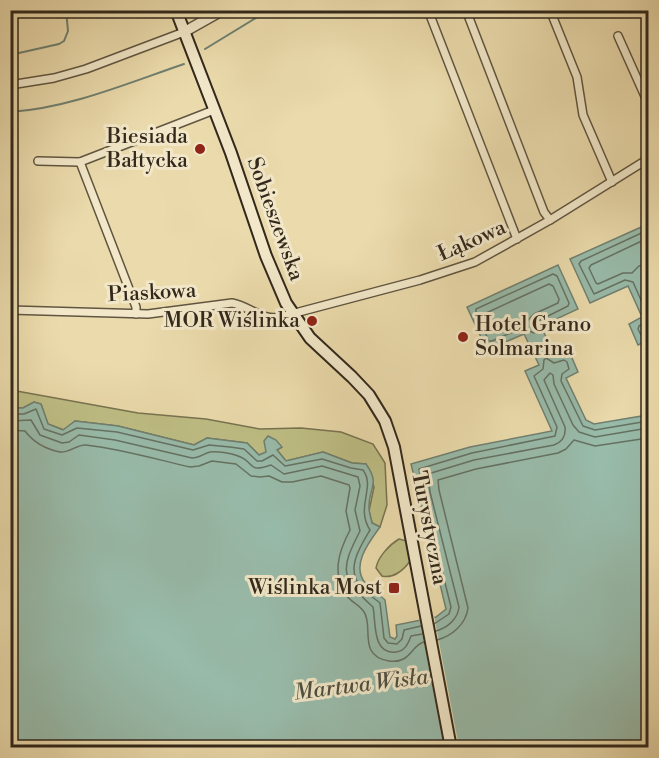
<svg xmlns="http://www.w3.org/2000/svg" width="659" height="758" font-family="'Libre Bodoni',serif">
	<rect width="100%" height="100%" fill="#ebdbac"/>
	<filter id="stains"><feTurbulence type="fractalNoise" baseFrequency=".00333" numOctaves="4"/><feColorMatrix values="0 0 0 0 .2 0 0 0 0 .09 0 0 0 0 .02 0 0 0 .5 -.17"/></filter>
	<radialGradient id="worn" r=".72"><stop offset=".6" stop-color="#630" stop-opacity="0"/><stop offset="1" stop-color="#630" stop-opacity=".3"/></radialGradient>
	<g fill="#bebe85" stroke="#787350" stroke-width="1.5">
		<path d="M 11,390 L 138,413 L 206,419 L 260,429 L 301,428 L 341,432 L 373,444 L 385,463 L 387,505 L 380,527 L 372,523 L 369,511 L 374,487 L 366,464 L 352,463 L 323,452 L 286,461 L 277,450 L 282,447 L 259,455 L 247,443 L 207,438 L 194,445 L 118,426 L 75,421 L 64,430 L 48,424 L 41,404 L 34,402 L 23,408 L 11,408 Z"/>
		<path d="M 399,539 L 407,541 L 410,561 C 404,570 393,579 382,576 L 376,568 C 378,557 389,545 399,539 Z"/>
	</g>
	<g fill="#98bbaa" stroke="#6f8071" stroke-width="1.5">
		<path d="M 648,224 L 648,276 L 644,278 L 648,288 L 648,340 L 638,345 L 629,324 L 642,317 L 628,286 L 590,303 L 570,259 Z"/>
		<path d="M 558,265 L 578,309 L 541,326 L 555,357 L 569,351 L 578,372 L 566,378 L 586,420 L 594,424 L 648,415 L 648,747 L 11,748 L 11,408 L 23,408 L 34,402 L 41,404 L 48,424 L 63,430 L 75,421 L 118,426 L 194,445 L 207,438 L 247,443 L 259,455 L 266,452 L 264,441 L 268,436 L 276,440 L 282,447 L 277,450 L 286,461 L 323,452 L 352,463 L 366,464 C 381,485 368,488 369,508 C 369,512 371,518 372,523 L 380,527 C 369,542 350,566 366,584 C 372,590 379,594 385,600 L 390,637 L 395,639 L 397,636 L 396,625 L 436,617 L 446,609 L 411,464 L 470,447 L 552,431 L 525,371 L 539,365 L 524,334 L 487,350 L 467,307 Z"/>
	</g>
	<path fill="#ebdbac" d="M 434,615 L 459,747 L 444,747 L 419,617 Z"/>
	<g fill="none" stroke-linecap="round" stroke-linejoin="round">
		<g stroke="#657263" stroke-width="1.5">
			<path d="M 648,230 L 581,261 L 579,264 L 594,294 L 625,280 L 633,282 L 648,316 L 646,322 L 639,326 L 638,329 L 641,335 L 648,335"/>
			<path d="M 648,238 L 591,265 L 589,268 L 596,283 L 598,284 L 623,273 L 632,273 L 639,266 L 648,264"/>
			<path d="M 553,274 L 557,276 L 569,303 L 568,306 L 538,321 L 534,333 L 522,328 L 492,341 L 489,341 L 476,313 L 476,309 Z"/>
			<path d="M 549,284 L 553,286 L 559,299 L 558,303 L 534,314 L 528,320 L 519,321 L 496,331 L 492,331 L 486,316 L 486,313 Z"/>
			<path d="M 10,414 L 24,414 L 36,409 L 44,429 L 62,435 L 77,428 L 117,432 L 193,450 L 209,445 L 230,447 L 244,449 L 257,461 L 262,461 L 273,455 L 285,466 L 322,459 L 351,468 L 363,470 C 376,487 355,507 370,530 C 360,547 345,569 361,587 C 366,593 374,598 380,603 L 384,638 L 388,643 L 397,644 L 402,639 L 404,630 L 421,626"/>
			<path d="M 10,421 L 31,420 L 40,435 L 62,443 L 69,442 L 79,435 L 115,440 L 192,458 C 199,458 203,454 210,452 C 217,451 231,453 238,456 C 255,461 246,474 271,465 L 284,474 L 322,466 L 358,477 L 360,486 L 355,510 L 360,531 C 340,570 340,577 373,607 C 376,622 372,655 396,652 C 405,651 408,644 411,636 L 422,634"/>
			<path d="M 10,430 L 25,431 C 34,443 45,449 60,452 C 70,453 77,444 86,445 C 121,449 155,459 190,467 L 199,466 L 212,461 L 236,464 L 251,476 L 260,477 L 269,476 L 282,482 L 292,482 L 321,476 L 349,485 L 350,488 L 346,511 L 350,530 C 339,551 331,574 347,596 C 351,602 360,605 364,612 C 374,626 357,656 389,661 C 411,664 411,645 424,642"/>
			<path d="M 434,624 L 449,614 L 451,607 L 423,494 L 419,469 L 472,453 L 555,436 L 557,427 L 534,376 L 543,369 L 544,360 L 546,358 L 554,363 L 564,360 L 567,362 L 569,369 L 562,374 L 561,381 L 583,426 L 595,430 L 648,421"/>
			<path d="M 436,631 C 447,628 458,619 459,607 L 430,492 L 428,474 L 474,460 L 554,445 C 562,442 566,436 565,427 L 544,380 L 550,373 L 553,375 L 554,384 L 573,425 L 579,432 L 595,437 L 648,428"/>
			<path d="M 437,640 C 452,636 466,624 468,608 L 439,490 L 438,480 L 476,469 L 558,453 L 566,449 L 574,440 L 595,446 L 648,438"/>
		</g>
		<g stroke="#6f8071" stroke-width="2">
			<path d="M 205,49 L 269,10"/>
			<path d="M 10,55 L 59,44 L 64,41 L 68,31 L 66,10"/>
			<path d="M 10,112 C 70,108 128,83 184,64"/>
		</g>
		<g stroke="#605540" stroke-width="10">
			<g id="minor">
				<path d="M 428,10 L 517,239"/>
				<path d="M 466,10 L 544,212 L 550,220"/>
				<path d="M 550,10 L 577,77 L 583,115 L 612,182"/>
				<path d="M 618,36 L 648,103"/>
				<path d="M 10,85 L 54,78 L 86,69 L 184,32"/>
				<path d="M 38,161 L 80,162"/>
				<path d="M 10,310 L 148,314 L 232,303 C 249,306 262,321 280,317 L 420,280 L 475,262 L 550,220 L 648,159"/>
				<path d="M 136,314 L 136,307 L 80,162 L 214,110"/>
			</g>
		</g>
		<g stroke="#605540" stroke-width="12">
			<path id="tertiary" d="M 184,32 L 223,10"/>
		</g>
		<g stroke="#32281c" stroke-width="14">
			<path id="secondary" d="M 176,10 L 231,153 L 266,256 L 286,303 L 310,338 L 352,377 L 369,395 L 385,421 L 394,447 L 451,748"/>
		</g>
		<use href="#minor" stroke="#f2e8c9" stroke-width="7"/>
		<use href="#tertiary" stroke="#f2e8c9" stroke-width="9"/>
		<use href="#secondary" stroke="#f2e8c9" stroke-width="10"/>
	</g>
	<g fill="#8f2418" stroke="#f2e8c9" stroke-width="2">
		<circle cx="200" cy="149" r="6"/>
		<circle cx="312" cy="321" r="6"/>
		<circle cx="463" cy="337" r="6"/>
		<rect x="388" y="582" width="12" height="12" rx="3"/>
	</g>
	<g text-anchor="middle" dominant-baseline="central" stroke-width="6" stroke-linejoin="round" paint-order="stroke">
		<g font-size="21" fill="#32281c" stroke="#f2e8c9" text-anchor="end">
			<text x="188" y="137">Biesiada<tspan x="188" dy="24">Bałtycka</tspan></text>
			<text x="300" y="321">MOR Wiślinka</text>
			<text x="475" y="325" text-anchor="start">Hotel Grano<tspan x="475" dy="24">Solmarina</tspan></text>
			<text x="382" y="588">Wiślinka Most</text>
		</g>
		<g font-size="21" fill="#32281c" stroke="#f2e8c9">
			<text transform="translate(275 219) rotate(70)">Sobieszewska</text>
			<text transform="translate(472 241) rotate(-24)">Łąkowa</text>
			<text transform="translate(152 293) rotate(-3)">Piaskowa</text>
			<text transform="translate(429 528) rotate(79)">Turystyczna</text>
		</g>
		<g font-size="22" font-style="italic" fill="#4c4d40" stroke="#f2e8c9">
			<text transform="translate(361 685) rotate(-7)">Martwa Wisła</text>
		</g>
	</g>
	<rect width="659" height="758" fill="none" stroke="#ebdbac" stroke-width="36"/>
	<rect x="12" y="12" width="635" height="734" fill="none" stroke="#32281c" stroke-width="3"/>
	<rect x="18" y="18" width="623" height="722" fill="none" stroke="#32281c" stroke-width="1.5"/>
	<rect width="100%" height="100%" filter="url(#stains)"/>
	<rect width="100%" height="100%" fill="url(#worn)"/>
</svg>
